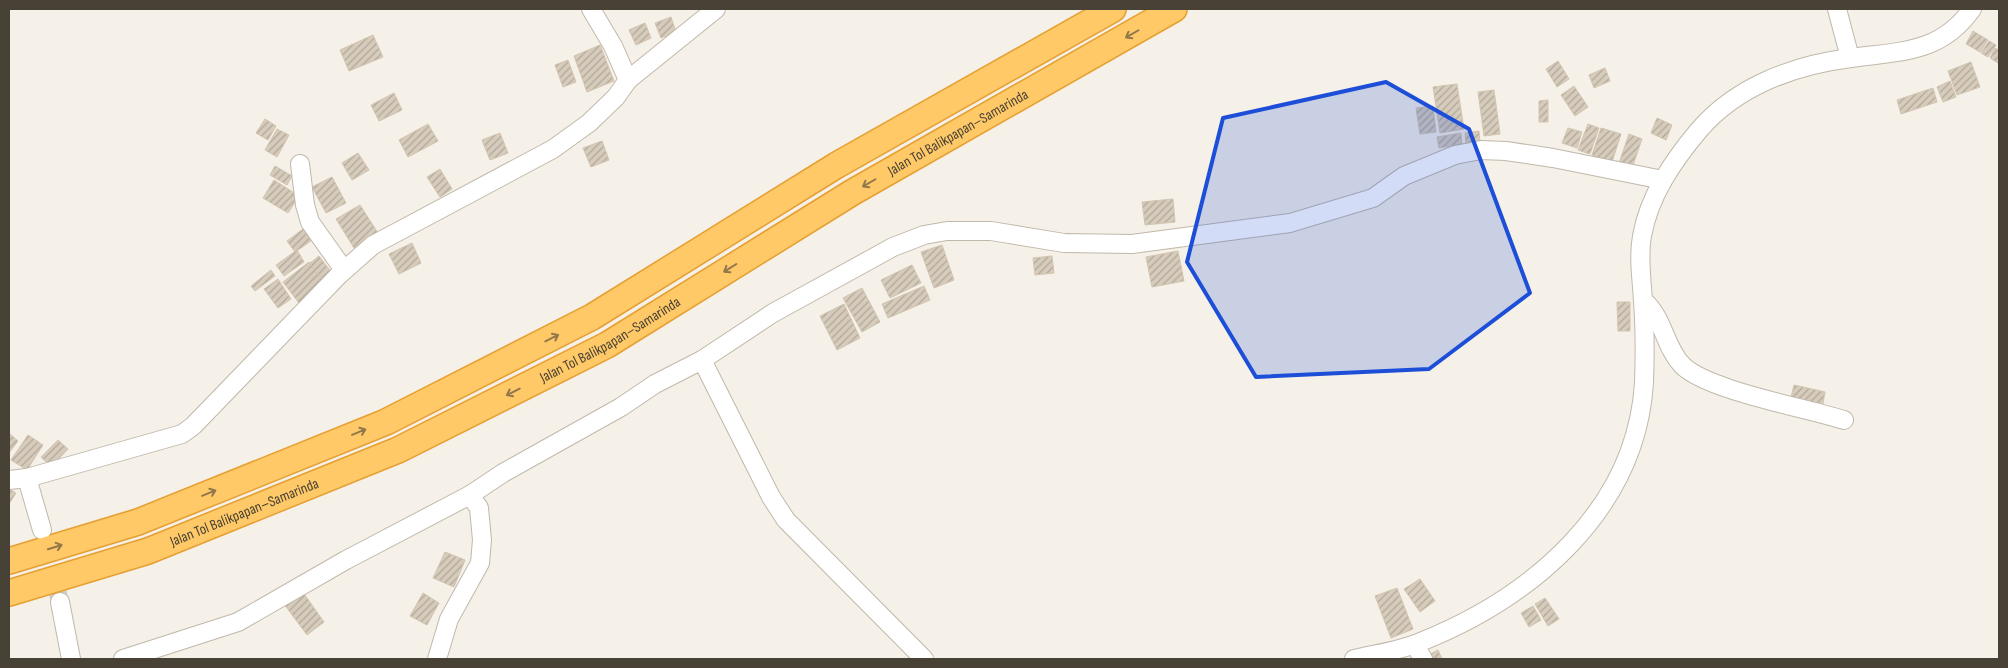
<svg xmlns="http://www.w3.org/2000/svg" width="2008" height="668" font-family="'Sofia Sans Condensed',sans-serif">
	<defs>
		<pattern id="building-hatch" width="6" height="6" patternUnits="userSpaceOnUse" patternTransform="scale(1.25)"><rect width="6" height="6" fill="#d7ccbc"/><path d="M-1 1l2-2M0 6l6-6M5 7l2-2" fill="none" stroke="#b0a79a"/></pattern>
	</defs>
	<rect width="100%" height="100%" fill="#f5f0e8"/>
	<g fill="url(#building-hatch)" stroke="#d2c4af">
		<path d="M 671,17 L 676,32 L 661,38 L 655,23 Z"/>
		<path d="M 645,23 L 651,38 L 636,45 L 629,30 Z"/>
		<path d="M 1973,31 L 1988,40 L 1980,52 L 1966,44 Z"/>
		<path d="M 373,35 L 383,57 L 349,71 L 340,50 Z"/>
		<path d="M 1989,41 L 1996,45 L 1988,57 L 1981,53 Z"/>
		<path d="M 600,45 L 614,81 L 587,92 L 574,56 Z"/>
		<path d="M 1995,48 L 1999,50 L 1998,63 L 1990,58 Z"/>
		<path d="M 568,60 L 576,82 L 563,87 L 555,65 Z"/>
		<path d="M 1558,61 L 1569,79 L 1557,87 L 1546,69 Z"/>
		<path d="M 1971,62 L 1980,87 L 1957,95 L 1948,71 Z"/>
		<path d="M 1605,68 L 1610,81 L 1594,88 L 1589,75 Z"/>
		<path d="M 1950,81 L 1956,97 L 1943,102 L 1937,87 Z"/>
		<path d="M 1457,84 L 1464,129 L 1440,133 L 1433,87 Z"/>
		<path d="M 1574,86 L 1588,107 L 1575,116 L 1561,95 Z"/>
		<path d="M 1933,88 L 1937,102 L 1901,114 L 1897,100 Z"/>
		<path d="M 1494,90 L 1500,134 L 1484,136 L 1478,92 Z"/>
		<path d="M 394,93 L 402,110 L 379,121 L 371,105 Z"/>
		<path d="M 1548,100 L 1548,122 L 1539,122 L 1539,101 Z"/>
		<path d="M 1433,106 L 1436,132 L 1420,134 L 1416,108 Z"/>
		<path d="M 1657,118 L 1672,125 L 1666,140 L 1651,133 Z"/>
		<path d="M 265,119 L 276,126 L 268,140 L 256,133 Z"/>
		<path d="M 428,124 L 438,141 L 408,157 L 399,140 Z"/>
		<path d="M 1588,124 L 1599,128 L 1590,154 L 1578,150 Z"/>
		<path d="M 1568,128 L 1582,132 L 1577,148 L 1562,143 Z"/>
		<path d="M 1601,128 L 1621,134 L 1612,162 L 1592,155 Z"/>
		<path d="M 277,129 L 289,135 L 277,157 L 265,150 Z"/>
		<path d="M 1479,131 L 1480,143 L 1466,145 L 1465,133 Z"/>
		<path d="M 500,133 L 508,153 L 490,160 L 482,140 Z"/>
		<path d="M 1461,133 L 1462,144 L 1439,148 L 1437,137 Z"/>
		<path d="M 1629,134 L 1642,139 L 1632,168 L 1619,163 Z"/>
		<path d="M 602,141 L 609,160 L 591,167 L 583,148 Z"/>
		<path d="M 358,153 L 369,170 L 352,180 L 342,163 Z"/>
		<path d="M 275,166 L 292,176 L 287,185 L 270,175 Z"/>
		<path d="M 440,169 L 452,189 L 440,197 L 427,177 Z"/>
		<path d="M 332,177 L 346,203 L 326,213 L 312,187 Z"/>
		<path d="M 274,180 L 299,196 L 288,213 L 263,198 Z"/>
		<path d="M 1173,199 L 1175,222 L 1145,225 L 1142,202 Z"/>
		<path d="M 360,205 L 378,233 L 354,248 L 336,219 Z"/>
		<path d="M 303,229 L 311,241 L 295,252 L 287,241 Z"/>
		<path d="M 412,243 L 421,263 L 399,274 L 389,254 Z"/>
		<path d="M 942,245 L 954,280 L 934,288 L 921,252 Z"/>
		<path d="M 297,250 L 304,262 L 284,276 L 276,265 Z"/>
		<path d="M 1178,251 L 1184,281 L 1152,287 L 1146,257 Z"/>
		<path d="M 319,256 L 334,276 L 315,290 L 301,270 Z"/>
		<path d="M 1052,256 L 1054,273 L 1035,275 L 1033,258 Z"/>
		<path d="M 309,262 L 325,283 L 299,303 L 283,282 Z"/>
		<path d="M 912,265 L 921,283 L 890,298 L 881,280 Z"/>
		<path d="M 271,270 L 275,276 L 255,291 L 251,286 Z"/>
		<path d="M 278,279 L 291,299 L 278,308 L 264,289 Z"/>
		<path d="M 924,286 L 930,300 L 888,318 L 882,304 Z"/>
		<path d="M 862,288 L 880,322 L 862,332 L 843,298 Z"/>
		<path d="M 1617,302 L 1630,302 L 1630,331 L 1618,331 Z"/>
		<path d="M 844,304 L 860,338 L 837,350 L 820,316 Z"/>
		<path d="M 1794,385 L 1825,392 L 1822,409 L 1790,402 Z"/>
		<path d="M 9,433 L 18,441 L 9,453 Z"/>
		<path d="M 28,435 L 43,445 L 27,470 L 11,460 Z"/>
		<path d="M 58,440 L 68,449 L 51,467 L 41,457 Z"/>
		<path d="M 9,489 L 16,493 L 9,504 Z"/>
		<path d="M 445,552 L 465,560 L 454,587 L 433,578 Z"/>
		<path d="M 1420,579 L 1435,601 L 1420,612 L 1404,589 Z"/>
		<path d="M 1397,588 L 1413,629 L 1391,638 L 1375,596 Z"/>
		<path d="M 302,591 L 324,622 L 307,635 L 284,604 Z"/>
		<path d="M 423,593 L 439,603 L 427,625 L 410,616 Z"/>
		<path d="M 1545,598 L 1559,619 L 1548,626 L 1535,604 Z"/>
		<path d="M 1533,606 L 1541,620 L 1529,627 L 1521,613 Z"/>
		<path d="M 1438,650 L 1442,659 L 1428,659 L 1426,656 Z"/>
	</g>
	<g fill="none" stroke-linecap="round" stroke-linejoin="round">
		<path stroke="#d2cdc4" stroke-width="18" stroke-dasharray="18 9" stroke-linecap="butt" d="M 45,540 L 60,602"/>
		<g stroke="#c1b8aa" stroke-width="20">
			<g id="minor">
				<path d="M 1837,9 L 1850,58"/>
				<path d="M 628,80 L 716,9"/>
				<path d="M 300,164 L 305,205 L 310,222 L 344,270"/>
				<path d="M 1643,300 C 1664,318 1664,346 1682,365 C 1706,390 1806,408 1844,420"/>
				<path d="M 702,360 L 771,497 L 786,520 L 924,659"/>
				<path d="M 27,478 L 42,530"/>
				<path d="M 9,480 L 27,478 L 182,434 L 193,426 L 339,275 L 373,245 L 553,149 L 589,123 L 616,97 L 628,80 L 613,46 L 591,9"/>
				<path d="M 60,602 L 71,659"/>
				<path d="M 1415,645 L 1423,659"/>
				<path d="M 123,659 L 238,622 L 346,560 L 470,495"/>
				<path d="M 437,659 L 449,619 L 480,563 L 482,540 L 479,508 L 470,495 L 503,473 L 621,407 L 655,384 L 702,360 L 773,313 L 893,247 L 924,235 L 947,231 L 991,231 L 1064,243 L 1132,244 L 1290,223 L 1373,198 L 1404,176 L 1455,155 L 1481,150 L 1506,151 L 1553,158 L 1663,180"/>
				<path d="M 1354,659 C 1375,654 1398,651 1418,643 C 1530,599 1636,511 1644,383 C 1645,356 1645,329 1643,302 C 1642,280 1638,258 1642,236 C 1649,196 1673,161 1699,130 C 1737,86 1794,65 1851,58 C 1900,51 1940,54 1972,9"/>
			</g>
		</g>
		<g stroke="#e69f31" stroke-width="28">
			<g id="highway">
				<path d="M 9,561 L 138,522 L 386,422 L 592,317 L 837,165 L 1113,9"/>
				<path id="s1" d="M 9,593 L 148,551 L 398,450 L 607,345 L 853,192 L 1174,9"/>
			</g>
		</g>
		<use href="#minor" stroke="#fff" stroke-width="18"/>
		<use href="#highway" stroke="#ffc968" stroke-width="25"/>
	</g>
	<defs><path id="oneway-shaft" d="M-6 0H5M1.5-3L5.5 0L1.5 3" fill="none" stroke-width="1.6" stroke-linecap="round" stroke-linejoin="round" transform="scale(1.25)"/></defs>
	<g stroke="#91774a">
		<use href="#oneway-shaft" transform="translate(1132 34) rotate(150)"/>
		<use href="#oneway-shaft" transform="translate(869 183) rotate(150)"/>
		<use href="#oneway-shaft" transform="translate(730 268) rotate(148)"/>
		<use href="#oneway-shaft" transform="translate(552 338) rotate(-27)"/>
		<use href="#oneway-shaft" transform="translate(513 392) rotate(153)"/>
		<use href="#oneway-shaft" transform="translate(359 432) rotate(-22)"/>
		<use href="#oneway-shaft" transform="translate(209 493) rotate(-22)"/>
		<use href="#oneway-shaft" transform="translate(55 547) rotate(-17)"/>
	</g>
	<path fill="#1d4ed8" fill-opacity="0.2" stroke="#1d4ed8" stroke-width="4" stroke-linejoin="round" d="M 1386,82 L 1469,129 L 1530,293 L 1429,369 L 1256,377 L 1187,262 L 1223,118 Z"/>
	<g text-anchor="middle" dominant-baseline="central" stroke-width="5" stroke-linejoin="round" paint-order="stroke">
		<g font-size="15" fill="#484136" stroke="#fff">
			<text stroke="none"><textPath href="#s1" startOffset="1059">Jalan Tol Balikpapan–Samarinda</textPath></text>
			<text stroke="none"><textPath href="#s1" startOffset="654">Jalan Tol Balikpapan–Samarinda</textPath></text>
			<text stroke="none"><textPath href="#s1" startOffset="249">Jalan Tol Balikpapan–Samarinda</textPath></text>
		</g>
	</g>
	<rect width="2008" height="668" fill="none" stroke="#484136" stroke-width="20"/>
</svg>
